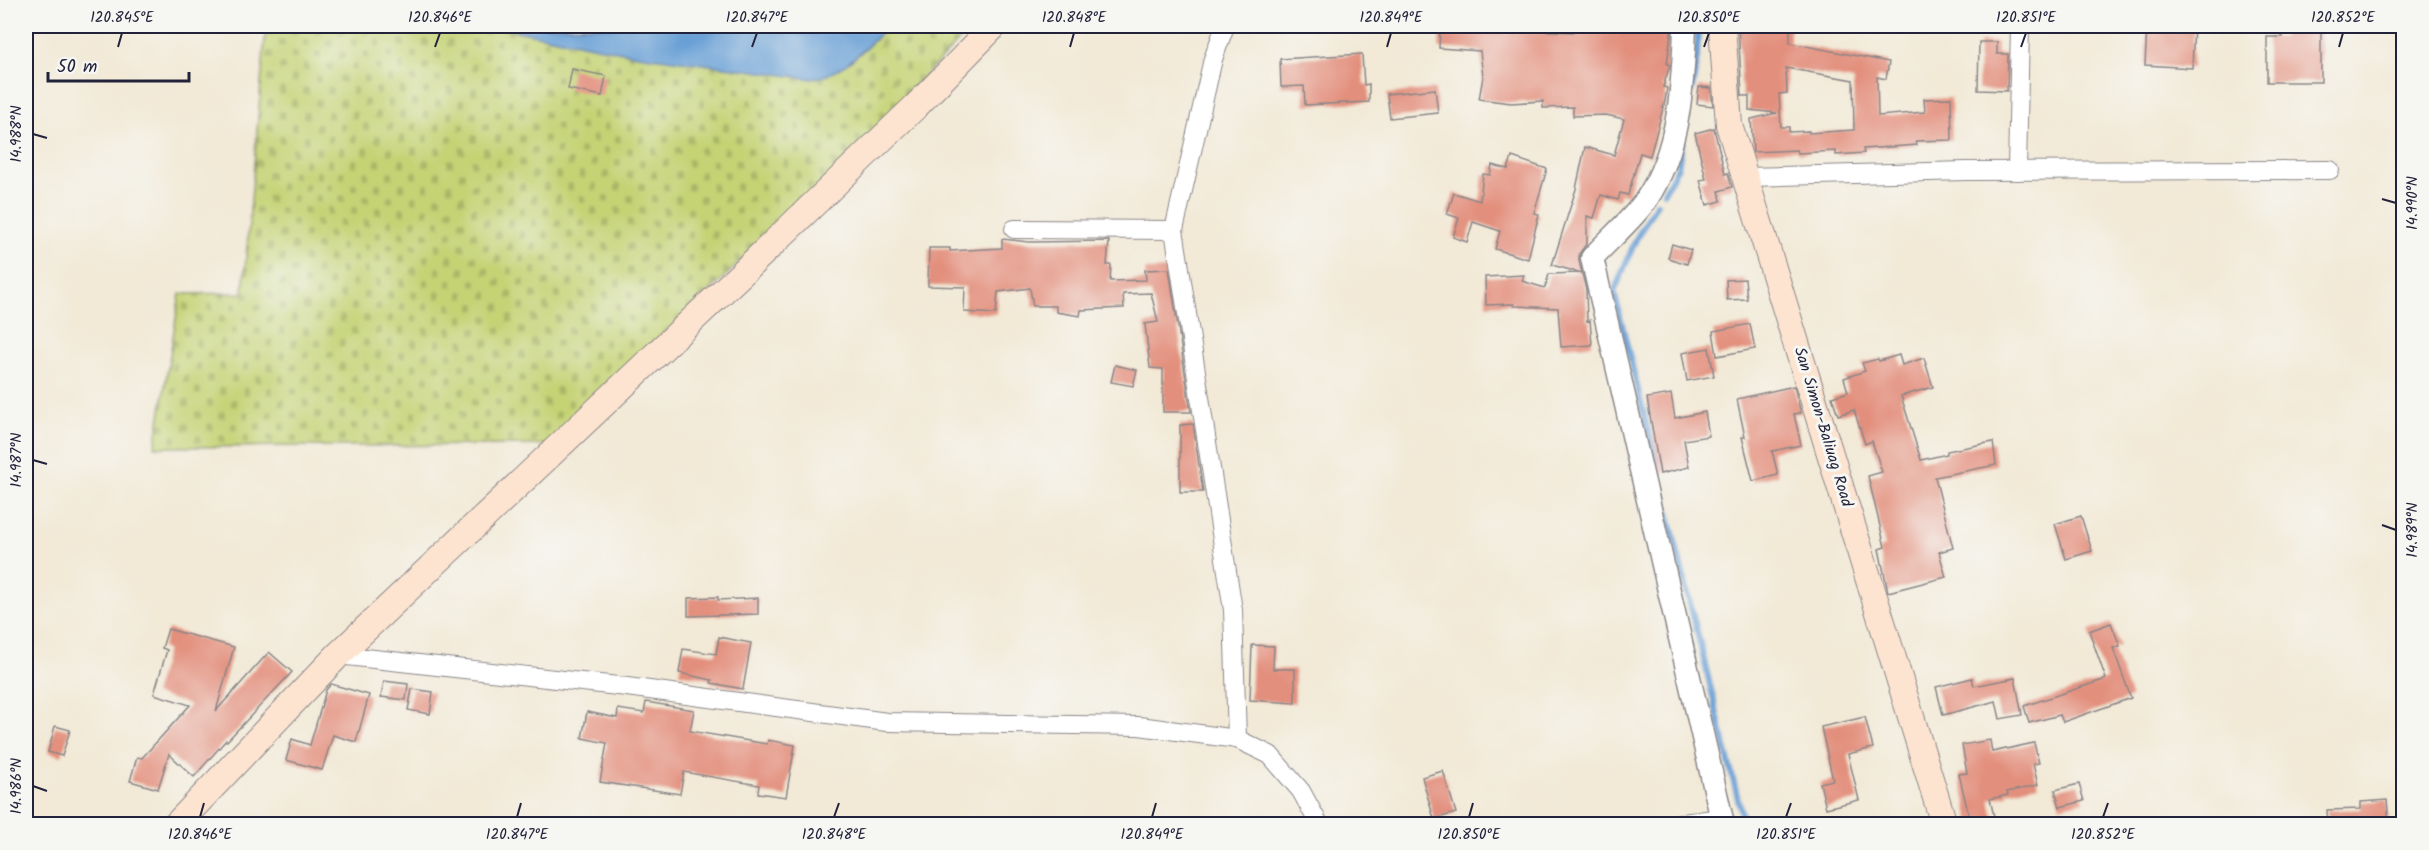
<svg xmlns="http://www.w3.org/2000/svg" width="2429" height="850" font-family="Kalam,sans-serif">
	<defs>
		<pattern id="cemetery-stones" width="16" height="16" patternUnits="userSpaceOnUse" patternTransform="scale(1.5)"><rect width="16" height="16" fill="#c5d375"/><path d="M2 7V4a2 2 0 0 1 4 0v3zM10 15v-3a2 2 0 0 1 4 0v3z" fill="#a9b566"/></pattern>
	</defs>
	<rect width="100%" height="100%" fill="#f6f6f2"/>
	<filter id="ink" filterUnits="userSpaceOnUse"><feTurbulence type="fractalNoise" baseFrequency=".0167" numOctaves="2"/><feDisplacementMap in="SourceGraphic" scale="12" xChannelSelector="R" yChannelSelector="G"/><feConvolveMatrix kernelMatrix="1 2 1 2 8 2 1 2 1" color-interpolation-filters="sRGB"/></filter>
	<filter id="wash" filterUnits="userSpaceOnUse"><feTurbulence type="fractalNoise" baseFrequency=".008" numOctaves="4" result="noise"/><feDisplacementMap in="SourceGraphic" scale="24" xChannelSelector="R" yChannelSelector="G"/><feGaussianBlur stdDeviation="1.35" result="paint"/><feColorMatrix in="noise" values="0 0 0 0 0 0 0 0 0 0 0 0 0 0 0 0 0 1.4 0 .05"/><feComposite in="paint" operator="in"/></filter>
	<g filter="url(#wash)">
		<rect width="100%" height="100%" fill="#f2e9d6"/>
		<path fill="url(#cemetery-stones)" stroke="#747a58" stroke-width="1.5" d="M 266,26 L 973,26 L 815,190 L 549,445 L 155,447 L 180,294 L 243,293 Z"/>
		<g fill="#679fd5" stroke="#446088" stroke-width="1.5">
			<path d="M 336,26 L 464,26 L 387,32 Z"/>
			<path d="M 491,26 L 889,26 C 867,46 843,75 812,79 L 637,55 Z"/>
		</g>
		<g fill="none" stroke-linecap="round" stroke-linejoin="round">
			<g stroke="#679fd5" stroke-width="6">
				<path d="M 1692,89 L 1697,57 L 1698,26"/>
				<path d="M 1664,192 L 1678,167 L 1682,143"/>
				<path d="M 1657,203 L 1636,239 L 1614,292 L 1744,824"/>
			</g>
		</g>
		<g id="blocks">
			<g fill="#e38f7d" fill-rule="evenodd">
				<path d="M 1512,26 L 1532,30 L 1573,32 L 1573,26 L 1672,26 L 1667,64 L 1670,65 L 1663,87 L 1667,88 L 1665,101 L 1650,156 L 1640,153 L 1628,195 L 1620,193 L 1618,200 L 1601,195 L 1594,218 L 1587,216 L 1587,243 L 1579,254 L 1579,261 L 1586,290 L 1587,321 L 1590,320 L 1592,345 L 1561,347 L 1558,308 L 1514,306 L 1514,304 L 1486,305 L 1485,277 L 1524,275 L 1522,281 L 1545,288 L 1549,274 L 1581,273 L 1552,265 L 1576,189 L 1585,147 L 1614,155 L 1624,119 L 1606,115 L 1573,116 L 1573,107 L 1543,108 L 1543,101 L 1511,103 L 1479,99 L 1483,77 L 1480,51 L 1439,48 L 1440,30 L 1471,32 L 1471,29 L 1510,33 Z"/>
				<path d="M 1738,26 L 1790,26 L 1790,43 L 1889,62 L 1886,79 L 1877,77 L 1878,116 L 1925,112 L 1924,99 L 1951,98 L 1952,140 L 1916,141 L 1917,145 L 1863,149 L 1864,153 L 1836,155 L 1836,151 L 1798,153 L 1797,150 L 1753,152 L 1751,119 L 1777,113 L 1749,110 L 1749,96 L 1742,96 ZM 1786,68 L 1853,80 L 1854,130 L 1809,133 L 1809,131 L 1789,132 L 1789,127 L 1781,127 L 1779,94 L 1787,93 Z"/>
				<path d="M 2147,26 L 2194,26 L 2192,68 L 2145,65 Z"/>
				<path d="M 2283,26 L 2321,26 L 2321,82 L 2267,82 L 2267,37 L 2283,37 Z"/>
				<path d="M 1979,42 L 1997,42 L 1997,54 L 2008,54 L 2007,91 L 1978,90 Z"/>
				<path d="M 1362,54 L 1364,85 L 1369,84 L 1369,102 L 1305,105 L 1304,86 L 1281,87 L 1280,59 Z"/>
				<path d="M 572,69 L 606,76 L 602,96 L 568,89 Z"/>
				<path d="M 1699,87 L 1711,88 L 1713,106 L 1697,104 Z"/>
				<path d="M 1435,89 L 1438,113 L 1390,118 L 1387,94 Z"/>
				<path d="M 1714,128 L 1725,174 L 1728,173 L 1732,187 L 1719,191 L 1721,201 L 1707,205 L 1700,180 L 1706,179 L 1695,133 Z"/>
				<path d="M 1512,157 L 1547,169 L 1534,213 L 1539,214 L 1528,259 L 1495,249 L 1500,231 L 1473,222 L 1467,242 L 1453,237 L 1459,218 L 1447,214 L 1454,193 L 1480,201 L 1483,174 L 1490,175 L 1492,165 L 1508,169 Z"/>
				<path d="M 1002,239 L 1029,242 L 1109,241 L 1107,265 L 1111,265 L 1110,281 L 1146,280 L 1145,270 L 1169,269 L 1191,412 L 1163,412 L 1163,369 L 1150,368 L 1145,324 L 1158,322 L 1151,293 L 1123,294 L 1124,308 L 1081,310 L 1080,316 L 1056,312 L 1056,306 L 1033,306 L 1030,288 L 998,292 L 996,314 L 964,312 L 965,287 L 928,286 L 929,248 L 950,248 L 950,251 L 1002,248 Z"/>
				<path d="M 1672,244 L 1691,250 L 1687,264 L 1668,258 Z"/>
				<path d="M 1745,279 L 1747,299 L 1727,300 L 1726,280 Z"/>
				<path d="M 1750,324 L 1755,349 L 1717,356 L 1713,331 Z"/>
				<path d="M 1709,348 L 1714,376 L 1687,381 L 1682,353 Z"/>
				<path d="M 1899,355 L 1902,365 L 1924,358 L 1933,387 L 1901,396 L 1921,460 L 1947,454 L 1947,451 L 1993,442 L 1996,465 L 1935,477 L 1953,548 L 1939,552 L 1946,577 L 1888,592 L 1879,549 L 1885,547 L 1868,476 L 1882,472 L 1872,441 L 1865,444 L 1854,410 L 1838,415 L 1832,397 L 1848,392 L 1844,378 L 1865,371 L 1862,363 L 1878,359 L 1879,361 Z"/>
				<path d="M 1115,365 L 1137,370 L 1133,386 L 1111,382 Z"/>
				<path d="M 1794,386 L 1801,413 L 1794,414 L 1801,445 L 1772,451 L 1778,475 L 1753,481 L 1742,437 L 1745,437 L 1737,399 Z"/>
				<path d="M 1671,394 L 1675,418 L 1705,412 L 1709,436 L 1684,440 L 1689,467 L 1660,474 L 1647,398 Z"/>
				<path d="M 1193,424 L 1203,492 L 1180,492 L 1180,425 Z"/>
				<path d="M 2081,516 L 2092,551 L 2066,559 L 2055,524 Z"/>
				<path d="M 718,597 L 718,600 L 758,598 L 758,614 L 688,616 L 688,598 Z"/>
				<path d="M 2111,623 L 2120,646 L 2113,648 L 2131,698 L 2063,722 L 2060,715 L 2029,723 L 2024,706 L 2106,679 L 2089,631 Z"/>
				<path d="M 168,629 L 234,647 L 216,711 L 269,652 L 292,672 L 227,741 L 226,740 L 194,777 L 169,754 L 158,789 L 130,781 L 137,757 L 142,758 L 190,705 L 154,694 L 167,650 L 162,648 Z"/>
				<path d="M 719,637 L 751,643 L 743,689 L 711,683 L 712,680 L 679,673 L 683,649 L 716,654 Z"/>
				<path d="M 1252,645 L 1274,646 L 1273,669 L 1295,669 L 1295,703 L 1250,700 Z"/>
				<path d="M 1972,678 L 1974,686 L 2015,678 L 2022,715 L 2000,719 L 1996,701 L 1943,715 L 1936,687 Z"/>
				<path d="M 384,681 L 408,684 L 406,700 L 381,697 Z"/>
				<path d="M 331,684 L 369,695 L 356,742 L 333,735 L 322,770 L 286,760 L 292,739 L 310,745 L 326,690 Z"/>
				<path d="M 412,689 L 433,692 L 430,714 L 408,710 Z"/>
				<path d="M 646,702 L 694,710 L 690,731 L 755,742 L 767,744 L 768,740 L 795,745 L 786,797 L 758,793 L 759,785 L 684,772 L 680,794 L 600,782 L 607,743 L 582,738 L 587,712 L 617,718 L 618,709 L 644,713 Z"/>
				<path d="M 1865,717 L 1873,748 L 1848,754 L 1859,800 L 1826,808 L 1820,783 L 1833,780 L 1821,727 Z"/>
				<path d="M 55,726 L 70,730 L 62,756 L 48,752 Z"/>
				<path d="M 1990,740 L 1992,752 L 2034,743 L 2039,763 L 2033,764 L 2038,785 L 2007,792 L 2008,795 L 1990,799 L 1996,825 L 1971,825 L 1959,774 L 1967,773 L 1962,745 Z"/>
				<path d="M 1443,771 L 1456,813 L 1434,819 L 1422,777 Z"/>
				<path d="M 2079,784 L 2084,801 L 2060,807 L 2055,790 Z"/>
				<path d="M 2387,800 L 2389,825 L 2328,825 L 2327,810 L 2361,809 L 2361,802 Z"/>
			</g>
		</g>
	</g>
	<g filter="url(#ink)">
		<use href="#blocks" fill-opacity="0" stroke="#8a8688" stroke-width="1.5"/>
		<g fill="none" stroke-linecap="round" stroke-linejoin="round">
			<g stroke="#8a8688" stroke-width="20">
				<g id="minor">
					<path d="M 1225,26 L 1213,59 L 1174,230 L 1233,610 L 1237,739"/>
					<path d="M 2017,171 L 2020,26"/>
					<path d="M 1746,177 L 1966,171 L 2330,170"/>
					<path d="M 1014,229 L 1174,230"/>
					<path d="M 338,655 L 627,687 L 887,722 L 1139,726 L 1237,739 L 1270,755 L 1301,791 L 1319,824"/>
					<path d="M 1675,824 L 1721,818"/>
				</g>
			</g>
			<g stroke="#8a8688" stroke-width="25">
				<path id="tertiary" d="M 1685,26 C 1683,85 1680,149 1646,200 C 1632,220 1608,240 1592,258 L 1723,824"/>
			</g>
			<g stroke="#8a8688" stroke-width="28">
				<g id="secondary">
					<path d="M 1722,26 L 1729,125 L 1944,824"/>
					<path d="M 177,824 L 338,655 L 740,275 L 916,106 L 994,26"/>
				</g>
			</g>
			<use href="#minor" stroke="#fff" stroke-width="18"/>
			<use href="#tertiary" stroke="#fff" stroke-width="22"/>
			<use href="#secondary" stroke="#fde4d0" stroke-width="26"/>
		</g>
	</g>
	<path fill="none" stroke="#22223b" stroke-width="2" d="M 118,47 L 122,33M 435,47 L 440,33M 752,47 L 757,33M 1070,47 L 1074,33M 1387,47 L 1391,33M 1704,47 L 1709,33M 2021,47 L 2026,33M 2339,47 L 2343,33M 33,134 L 47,138M 2382,199 L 2396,203M 33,460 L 47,464M 2382,525 L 2396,530M 33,786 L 47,791M 200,817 L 204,803M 517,817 L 521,803M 834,817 L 839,803M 1152,817 L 1156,803M 1469,817 L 1473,803M 1786,817 L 1791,803M 2103,817 L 2108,803"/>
	<g text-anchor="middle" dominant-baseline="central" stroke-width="6" stroke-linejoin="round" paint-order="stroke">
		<g font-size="16" fill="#22223b" stroke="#f6f6f2">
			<text transform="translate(1823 427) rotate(73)">San Simon-Baliuag Road</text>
		</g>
	</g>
	<rect width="2429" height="850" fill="none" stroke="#f6f6f2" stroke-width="66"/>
	<path d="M48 72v9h141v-9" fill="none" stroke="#22223b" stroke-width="3"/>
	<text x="57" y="72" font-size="18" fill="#22223b" stroke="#f6f6f2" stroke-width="4.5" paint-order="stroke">50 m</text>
	<rect x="33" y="33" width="2363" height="784" fill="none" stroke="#22223b" stroke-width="2"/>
	<g font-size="15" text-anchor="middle" fill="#22223b">
		<text x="122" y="22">120.845°E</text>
		<text x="440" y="22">120.846°E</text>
		<text x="757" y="22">120.847°E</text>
		<text x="1074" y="22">120.848°E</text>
		<text x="1391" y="22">120.849°E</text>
		<text x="1709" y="22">120.850°E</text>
		<text x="2026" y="22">120.851°E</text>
		<text x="2343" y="22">120.852°E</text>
		<text transform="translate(16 134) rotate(-90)" y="5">14.988°N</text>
		<text transform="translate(2412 203) rotate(-90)" y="5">14.990°N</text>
		<text transform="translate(16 460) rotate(-90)" y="5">14.987°N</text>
		<text transform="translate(2412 530) rotate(-90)" y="5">14.989°N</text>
		<text transform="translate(16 786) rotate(-90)" y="5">14.986°N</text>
		<text x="200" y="839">120.846°E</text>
		<text x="517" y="839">120.847°E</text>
		<text x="834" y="839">120.848°E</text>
		<text x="1152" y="839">120.849°E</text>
		<text x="1469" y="839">120.850°E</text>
		<text x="1786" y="839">120.851°E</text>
		<text x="2103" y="839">120.852°E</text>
	</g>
</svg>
